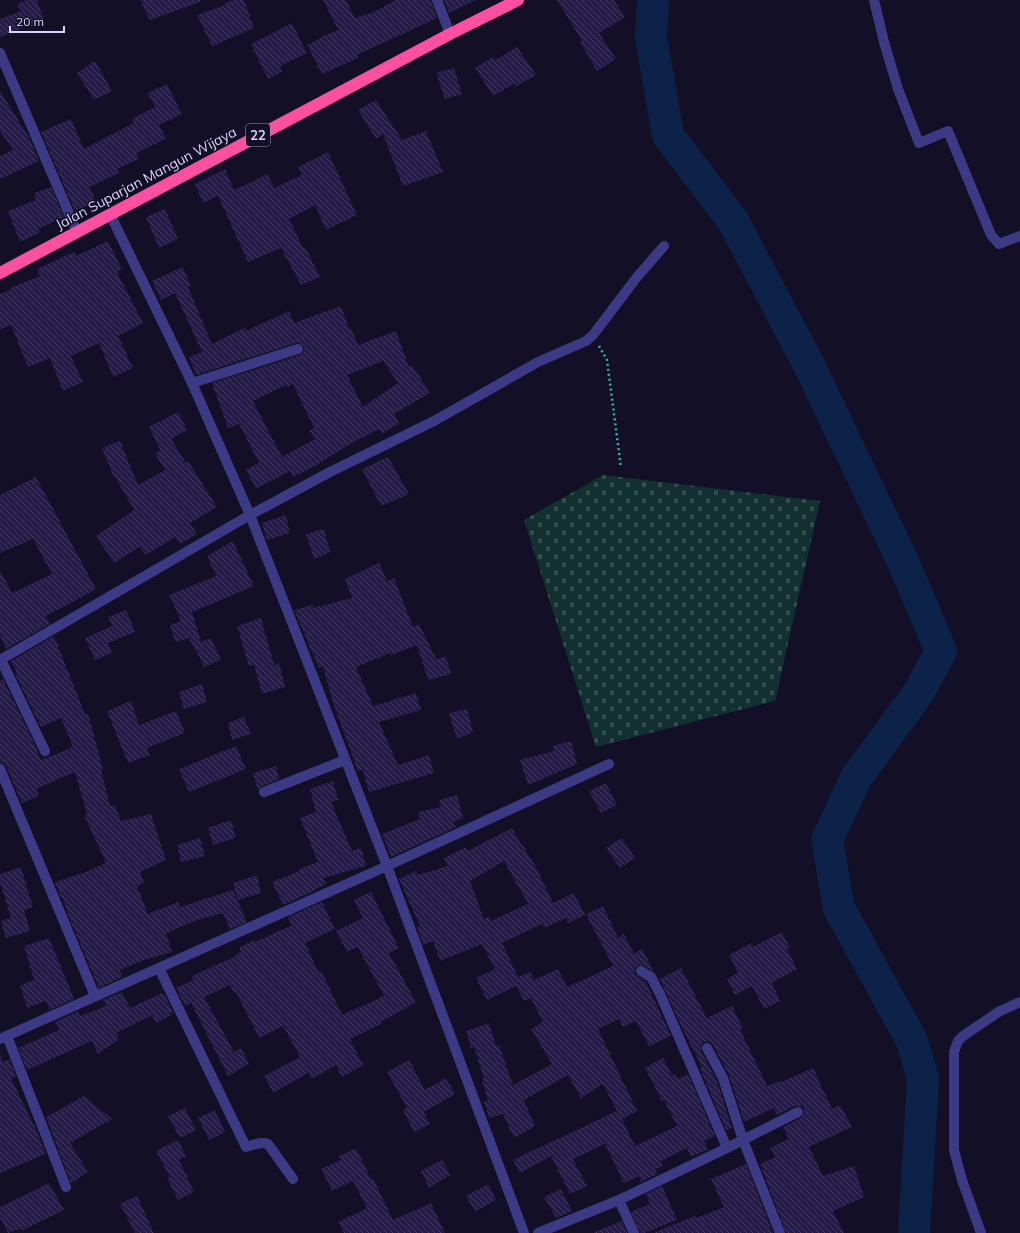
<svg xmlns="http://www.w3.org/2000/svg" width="1020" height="1233" font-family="Mulish,sans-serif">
	<defs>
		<pattern id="cemetery-stones" width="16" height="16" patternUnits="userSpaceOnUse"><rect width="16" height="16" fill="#12302f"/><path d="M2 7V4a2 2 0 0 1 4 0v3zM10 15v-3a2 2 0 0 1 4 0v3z" fill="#344d4e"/></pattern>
		<pattern id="building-back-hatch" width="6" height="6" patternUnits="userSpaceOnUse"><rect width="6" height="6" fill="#241b47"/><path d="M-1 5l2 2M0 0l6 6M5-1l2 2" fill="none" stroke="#433b63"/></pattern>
	</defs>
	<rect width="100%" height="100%" fill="#130f26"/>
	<path fill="url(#cemetery-stones)" d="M 603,475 L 820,501 L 775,701 L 596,747 L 524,520 Z"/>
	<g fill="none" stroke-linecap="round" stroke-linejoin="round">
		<path stroke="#0c2248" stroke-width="32" d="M 653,0 L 651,36 L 668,135 L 733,221 L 809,365 L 905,566 L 941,651 L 919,692 L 856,778 L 827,840 L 839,908 L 912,1041 L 923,1079 L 914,1233"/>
	</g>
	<g fill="url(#building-back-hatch)" fill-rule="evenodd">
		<path d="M 27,0 L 37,0 L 44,20 L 31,27 L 30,25 L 0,37 L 0,19 L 21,11 L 17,4 Z"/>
		<path d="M 140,0 L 200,0 L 200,2 L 150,20 Z"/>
		<path d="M 235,0 L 244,0 L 254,28 L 212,46 L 197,15 L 226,5 L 225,3 Z"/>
		<path d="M 323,0 L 346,0 L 355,18 L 374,12 L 396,0 L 431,0 L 437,18 L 357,55 L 358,58 L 322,74 L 307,45 L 328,34 L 338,30 Z"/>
		<path d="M 444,0 L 476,0 L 449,13 Z"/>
		<path d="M 557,0 L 614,0 L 625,17 L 599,33 L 616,59 L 597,71 L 580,42 L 582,41 Z"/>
		<path d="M 292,23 L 307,53 L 280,66 L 282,72 L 268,79 L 251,44 Z"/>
		<path d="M 517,47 L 536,75 L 517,86 L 515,83 L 493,96 L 475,68 L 493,57 L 495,60 Z"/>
		<path d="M 95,61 L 112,91 L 94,100 L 77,73 Z"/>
		<path d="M 454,68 L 462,94 L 445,99 L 436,73 Z"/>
		<path d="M 167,84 L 182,114 L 159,125 L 166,139 L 136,153 L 139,159 L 117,169 L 119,173 L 90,187 L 96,202 L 75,211 L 41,132 L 71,119 L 84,149 L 134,123 L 132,119 L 155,107 L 148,93 Z"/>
		<path d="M 0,91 L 29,137 L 39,161 L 0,179 L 0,156 L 13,150 L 0,131 Z"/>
		<path d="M 376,100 L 402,140 L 426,131 L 443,172 L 403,186 L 383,134 L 376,139 L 358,110 Z"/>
		<path d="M 328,152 L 357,215 L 326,230 L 315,205 L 289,219 L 303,248 L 305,247 L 320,277 L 301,285 L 281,248 L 248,262 L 218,196 L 203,203 L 195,184 L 225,169 L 234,190 L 268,174 L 274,188 L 302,175 L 298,167 Z"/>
		<path d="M 51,187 L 64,217 L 38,229 L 40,233 L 20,242 L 8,211 L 36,200 L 34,193 Z"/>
		<path d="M 165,209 L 178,239 L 159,248 L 146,217 Z"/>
		<path d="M 108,241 L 122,269 L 117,272 L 143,323 L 118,336 L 133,368 L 113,377 L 99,343 L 71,356 L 83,382 L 63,391 L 50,358 L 28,367 L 11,325 L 0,330 L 0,294 L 11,290 L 10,288 L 40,276 L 37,269 L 74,252 L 76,256 Z"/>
		<path d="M 183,267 L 191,286 L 188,287 L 212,344 L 244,328 L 246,331 L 289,311 L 294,323 L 341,306 L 349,329 L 351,328 L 358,345 L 396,331 L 409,367 L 412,365 L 430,393 L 394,414 L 399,423 L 382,434 L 379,429 L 350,444 L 315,466 L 293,477 L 290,471 L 256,489 L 246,470 L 259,463 L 239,424 L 228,428 L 212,383 L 300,355 L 304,351 L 304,347 L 300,343 L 296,343 L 196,375 L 189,357 L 202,352 L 175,293 L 161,300 L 152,281 ZM 383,361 L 398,383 L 363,407 L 347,375 ZM 293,384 L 314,428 L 309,431 L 315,439 L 282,457 L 253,401 L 286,385 L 287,387 Z"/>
		<path d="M 178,412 L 187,430 L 171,439 L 186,463 L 188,461 L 217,507 L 190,523 L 197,534 L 180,544 L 175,537 L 146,555 L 140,547 L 114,563 L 96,536 L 134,510 L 115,477 L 114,478 L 102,448 L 120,441 L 138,485 L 165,470 L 155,454 L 160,450 L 149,427 Z"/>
		<path d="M 388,457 L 409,494 L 381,506 L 362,469 Z"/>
		<path d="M 36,477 L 96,589 L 46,616 L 50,624 L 6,649 L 0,635 L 0,571 L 12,593 L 52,574 L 33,539 L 0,553 L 0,495 Z"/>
		<path d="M 286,515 L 290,533 L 267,540 L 262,523 Z"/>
		<path d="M 324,529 L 330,552 L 314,559 L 306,534 Z"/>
		<path d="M 233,541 L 254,586 L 192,612 L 201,642 L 211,638 L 221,660 L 204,667 L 196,650 L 195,650 L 189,638 L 175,642 L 170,625 L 181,621 L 169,595 L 216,576 L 207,556 Z"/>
		<path d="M 379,563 L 387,581 L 394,578 L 413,627 L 419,624 L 436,659 L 446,656 L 451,674 L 428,680 L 417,645 L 391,655 L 390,653 L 356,667 L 373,706 L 416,693 L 421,710 L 379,722 L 398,765 L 429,755 L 434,773 L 369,792 L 363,770 L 358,771 L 333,703 L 323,666 L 319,668 L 294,610 L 312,605 L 313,608 L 352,598 L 345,579 Z"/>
		<path d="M 126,610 L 135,632 L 108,643 L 112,653 L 95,660 L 85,638 L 113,626 L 108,617 Z"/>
		<path d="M 261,618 L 274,665 L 279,663 L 285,687 L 262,694 L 254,665 L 249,666 L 237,626 Z"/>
		<path d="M 54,636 L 85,714 L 88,713 L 103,770 L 101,771 L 110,806 L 115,805 L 121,821 L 151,814 L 166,860 L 140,872 L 144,883 L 137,886 L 148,914 L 178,902 L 180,907 L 233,890 L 247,922 L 230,929 L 223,913 L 197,920 L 166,933 L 172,952 L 144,960 L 120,970 L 122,977 L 99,988 L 68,915 L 63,898 L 61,898 L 55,882 L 83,873 L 106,863 L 84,815 L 87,814 L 75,772 L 36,789 L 39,796 L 22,803 L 6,766 L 0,762 L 0,681 L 3,679 L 33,741 L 41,760 L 73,747 L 61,718 L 41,727 L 15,674 L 17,673 L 11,661 Z"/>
		<path d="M 202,684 L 207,702 L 184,709 L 179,692 Z"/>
		<path d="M 131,701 L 139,725 L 176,711 L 185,733 L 147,748 L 150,755 L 128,763 L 107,711 Z"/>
		<path d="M 467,709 L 473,732 L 457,739 L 449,713 Z"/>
		<path d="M 244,717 L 251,734 L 232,740 L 228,723 Z"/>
		<path d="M 571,741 L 577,764 L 528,785 L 520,760 L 554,751 L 553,746 Z"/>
		<path d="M 236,746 L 246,769 L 189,792 L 179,769 Z"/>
		<path d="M 276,766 L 279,779 L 262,786 L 258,791 L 253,773 Z"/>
		<path d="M 333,781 L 338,800 L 331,802 L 352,851 L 361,848 L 366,866 L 323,878 L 326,884 L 316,889 L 316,890 L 283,905 L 272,882 L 300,871 L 299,869 L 318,862 L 300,818 L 316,812 L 310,789 Z"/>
		<path d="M 606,783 L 617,805 L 601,813 L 589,791 Z"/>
		<path d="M 457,795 L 463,818 L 453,822 L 456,827 L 391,857 L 382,834 L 420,819 L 418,812 L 441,807 L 439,800 Z"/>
		<path d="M 231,820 L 236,838 L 213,845 L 208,828 Z"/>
		<path d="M 512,828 L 522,846 L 523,845 L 533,863 L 534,863 L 553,903 L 574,893 L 585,915 L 568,923 L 566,918 L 545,928 L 542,924 L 502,943 L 518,977 L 530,972 L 534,980 L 558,969 L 567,987 L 613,966 L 586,914 L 603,906 L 618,938 L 624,934 L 634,954 L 642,949 L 654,971 L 641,965 L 635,968 L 635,974 L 646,982 L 671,1036 L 649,1046 L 636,1021 L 623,1027 L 619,1019 L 598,1029 L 637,1111 L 622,1119 L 635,1146 L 677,1126 L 664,1100 L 662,1101 L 645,1068 L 663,1058 L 672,1075 L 675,1074 L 678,1079 L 688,1074 L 715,1136 L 704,1141 L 708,1149 L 691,1157 L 687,1148 L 661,1161 L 663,1166 L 655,1169 L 657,1174 L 641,1182 L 639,1176 L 624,1183 L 605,1144 L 573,1159 L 587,1186 L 570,1194 L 551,1156 L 520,1173 L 513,1160 L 617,1111 L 603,1084 L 581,1098 L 568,1075 L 524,1100 L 535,1126 L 514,1138 L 503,1114 L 489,1118 L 484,1101 L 488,1100 L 482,1080 L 484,1079 L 474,1047 L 471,1048 L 466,1031 L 489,1023 L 496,1046 L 499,1045 L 513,1085 L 552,1064 L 531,1029 L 543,1022 L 531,998 L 524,1001 L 516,986 L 487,1000 L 476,978 L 495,969 L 482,944 L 440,961 L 433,941 L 423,945 L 417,927 L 420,926 L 399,879 L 416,871 L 417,875 L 448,866 L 444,858 L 466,847 L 468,851 ZM 504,861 L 528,904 L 491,921 L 489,916 L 484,919 L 470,881 Z"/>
		<path d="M 200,838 L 205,856 L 181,862 L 177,845 Z"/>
		<path d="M 622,838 L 635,858 L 620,868 L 606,848 Z"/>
		<path d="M 21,867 L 33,907 L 24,910 L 30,931 L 6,938 L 1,921 L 11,918 L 0,882 L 0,874 Z"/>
		<path d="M 257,875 L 261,893 L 238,900 L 233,883 Z"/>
		<path d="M 371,892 L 399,948 L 389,953 L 416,1002 L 381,1022 L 381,1024 L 350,1039 L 363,1065 L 342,1077 L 336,1065 L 312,1079 L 308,1073 L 273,1093 L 264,1076 L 300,1057 L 283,1026 L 259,1038 L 236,992 L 234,993 L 230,985 L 204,997 L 234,1052 L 241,1048 L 249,1064 L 228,1076 L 191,1003 L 185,1006 L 176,988 L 193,980 L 192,976 L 236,956 L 235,955 L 241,952 L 239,948 L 254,940 L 255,942 L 292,925 L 288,917 L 322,902 L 335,929 L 305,943 L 319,973 L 322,972 L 342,1015 L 384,996 L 358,947 L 347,952 L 336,931 L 363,918 L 354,900 Z"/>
		<path d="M 782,932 L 790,948 L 787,949 L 797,969 L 772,983 L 780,1001 L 764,1009 L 752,986 L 735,995 L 727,979 L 738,973 L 729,955 L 751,943 L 753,947 Z"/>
		<path d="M 49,938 L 74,999 L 50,1010 L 46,1001 L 27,1008 L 20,985 L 34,980 L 24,946 Z"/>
		<path d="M 681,968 L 707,1018 L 732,1006 L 743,1028 L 740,1029 L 767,1086 L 781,1081 L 782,1082 L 813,1068 L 832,1109 L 840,1105 L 852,1127 L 809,1147 L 823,1176 L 854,1166 L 864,1197 L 833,1211 L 844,1233 L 786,1233 L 760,1164 L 775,1157 L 770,1148 L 789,1139 L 783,1127 L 801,1118 L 804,1113 L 804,1109 L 801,1106 L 795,1106 L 777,1115 L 774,1108 L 744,1122 L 729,1075 L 713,1045 L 710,1042 L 704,1042 L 701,1045 L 701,1051 L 717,1081 L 732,1128 L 726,1130 L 700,1069 L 702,1067 L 683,1030 L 660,979 Z"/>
		<path d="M 122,992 L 130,1008 L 162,993 L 163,994 L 164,994 L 173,1012 L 169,1014 L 170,1016 L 156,1023 L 152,1015 L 116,1033 L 119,1039 L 98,1054 L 92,1041 L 27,1070 L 18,1048 L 59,1030 L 55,1022 L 78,1011 L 80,1016 L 106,1006 L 103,1000 Z"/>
		<path d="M 0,1055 L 3,1062 L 9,1059 L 16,1076 L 11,1078 L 33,1124 L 34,1124 L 46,1154 L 0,1173 Z"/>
		<path d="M 409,1060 L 425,1090 L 446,1078 L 455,1094 L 424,1112 L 430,1124 L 414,1132 L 403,1110 L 407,1108 L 387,1072 Z"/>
		<path d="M 84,1096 L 112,1119 L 70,1143 L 88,1172 L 71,1183 L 58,1149 L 59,1148 L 58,1149 L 46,1117 Z"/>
		<path d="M 185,1108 L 196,1130 L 180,1138 L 168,1116 Z"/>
		<path d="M 215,1110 L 225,1132 L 209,1140 L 198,1118 Z"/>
		<path d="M 178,1140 L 186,1156 L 179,1160 L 194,1192 L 178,1200 L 167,1178 L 170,1177 L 156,1151 Z"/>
		<path d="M 356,1148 L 371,1179 L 373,1178 L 393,1220 L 431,1203 L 445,1233 L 344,1233 L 338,1222 L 367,1208 L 353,1181 L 332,1191 L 321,1169 L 341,1160 L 339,1156 Z"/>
		<path d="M 442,1160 L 450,1175 L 429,1188 L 421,1171 Z"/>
		<path d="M 746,1164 L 773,1233 L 655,1233 L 655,1232 L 695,1216 L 696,1218 L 724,1207 L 711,1179 Z"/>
		<path d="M 49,1183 L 64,1210 L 23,1230 L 22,1228 L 8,1233 L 0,1218 L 0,1207 Z"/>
		<path d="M 488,1184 L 496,1200 L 475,1212 L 466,1196 Z"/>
		<path d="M 662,1186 L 677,1220 L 644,1233 L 640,1233 L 631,1212 L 650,1204 L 646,1194 Z"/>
		<path d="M 561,1189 L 572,1211 L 556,1218 L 544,1197 Z"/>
		<path d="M 137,1196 L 154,1233 L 135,1233 L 120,1204 Z"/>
		<path d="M 622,1221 L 627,1233 L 594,1233 L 594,1232 Z"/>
	</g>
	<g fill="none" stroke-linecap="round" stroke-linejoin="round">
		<path stroke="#2fb8b0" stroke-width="2.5" stroke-dasharray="2 3" stroke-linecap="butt" d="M 599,346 L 607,360 L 621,468"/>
		<g stroke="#3d3a85" stroke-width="10">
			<path d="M 437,0 L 450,34"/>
			<path d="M 874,0 L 884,42 L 898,89 L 919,143 L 948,131 L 991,235 L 999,244 L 1020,236"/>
			<path d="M 0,53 L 77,232"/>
			<path d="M 110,214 L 192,383 L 250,515 L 387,866 L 524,1233"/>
			<path d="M 192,383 L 298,349"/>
			<path d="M 0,660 L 250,515 L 330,472 L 434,421 L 538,362 L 586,341 L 593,335 L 637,277 L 664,246"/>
			<path d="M 1,660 L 45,751"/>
			<path d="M 0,769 L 95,996"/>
			<path d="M 264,792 L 345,760"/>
			<path d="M 159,968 L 246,1147 C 253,1145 261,1141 268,1144 L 293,1179"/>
			<path d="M 641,971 L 651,977 L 660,994 L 727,1148"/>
			<path d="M 7,1036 L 66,1187"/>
			<path d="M 0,1039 L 387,866 L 609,764"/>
			<path d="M 707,1048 L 723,1078 L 743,1140 L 780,1233"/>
			<path d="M 619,1200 L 634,1233"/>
			<path d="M 538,1233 L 619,1200 L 727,1148 L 798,1112"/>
			<path d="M 981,1233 L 962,1180 L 954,1150 L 954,1052 L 958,1041 L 963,1036 L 1000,1011 L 1020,1002"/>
		</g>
		<path stroke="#ff4fa3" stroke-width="12" d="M 0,273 L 450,34 L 518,0"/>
	</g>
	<g text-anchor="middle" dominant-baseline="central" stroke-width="3" stroke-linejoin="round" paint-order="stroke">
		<rect fill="#130f26" stroke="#9e99be" stroke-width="1" x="246" y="124" width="24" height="22" rx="3"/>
		<g font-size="13" font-weight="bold" fill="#d9d4ff">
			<text x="258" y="135">22</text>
		</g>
		<g font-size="14" fill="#d9d4ff" stroke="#130f26">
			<text transform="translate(146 178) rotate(-28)">Jalan Suparjan Mangun Wijaya</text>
		</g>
	</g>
	<path d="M10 26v6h54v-6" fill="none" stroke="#d9d4ff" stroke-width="2"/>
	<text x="16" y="26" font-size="12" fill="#d9d4ff" stroke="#130f26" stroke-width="3" paint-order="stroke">20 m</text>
</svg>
